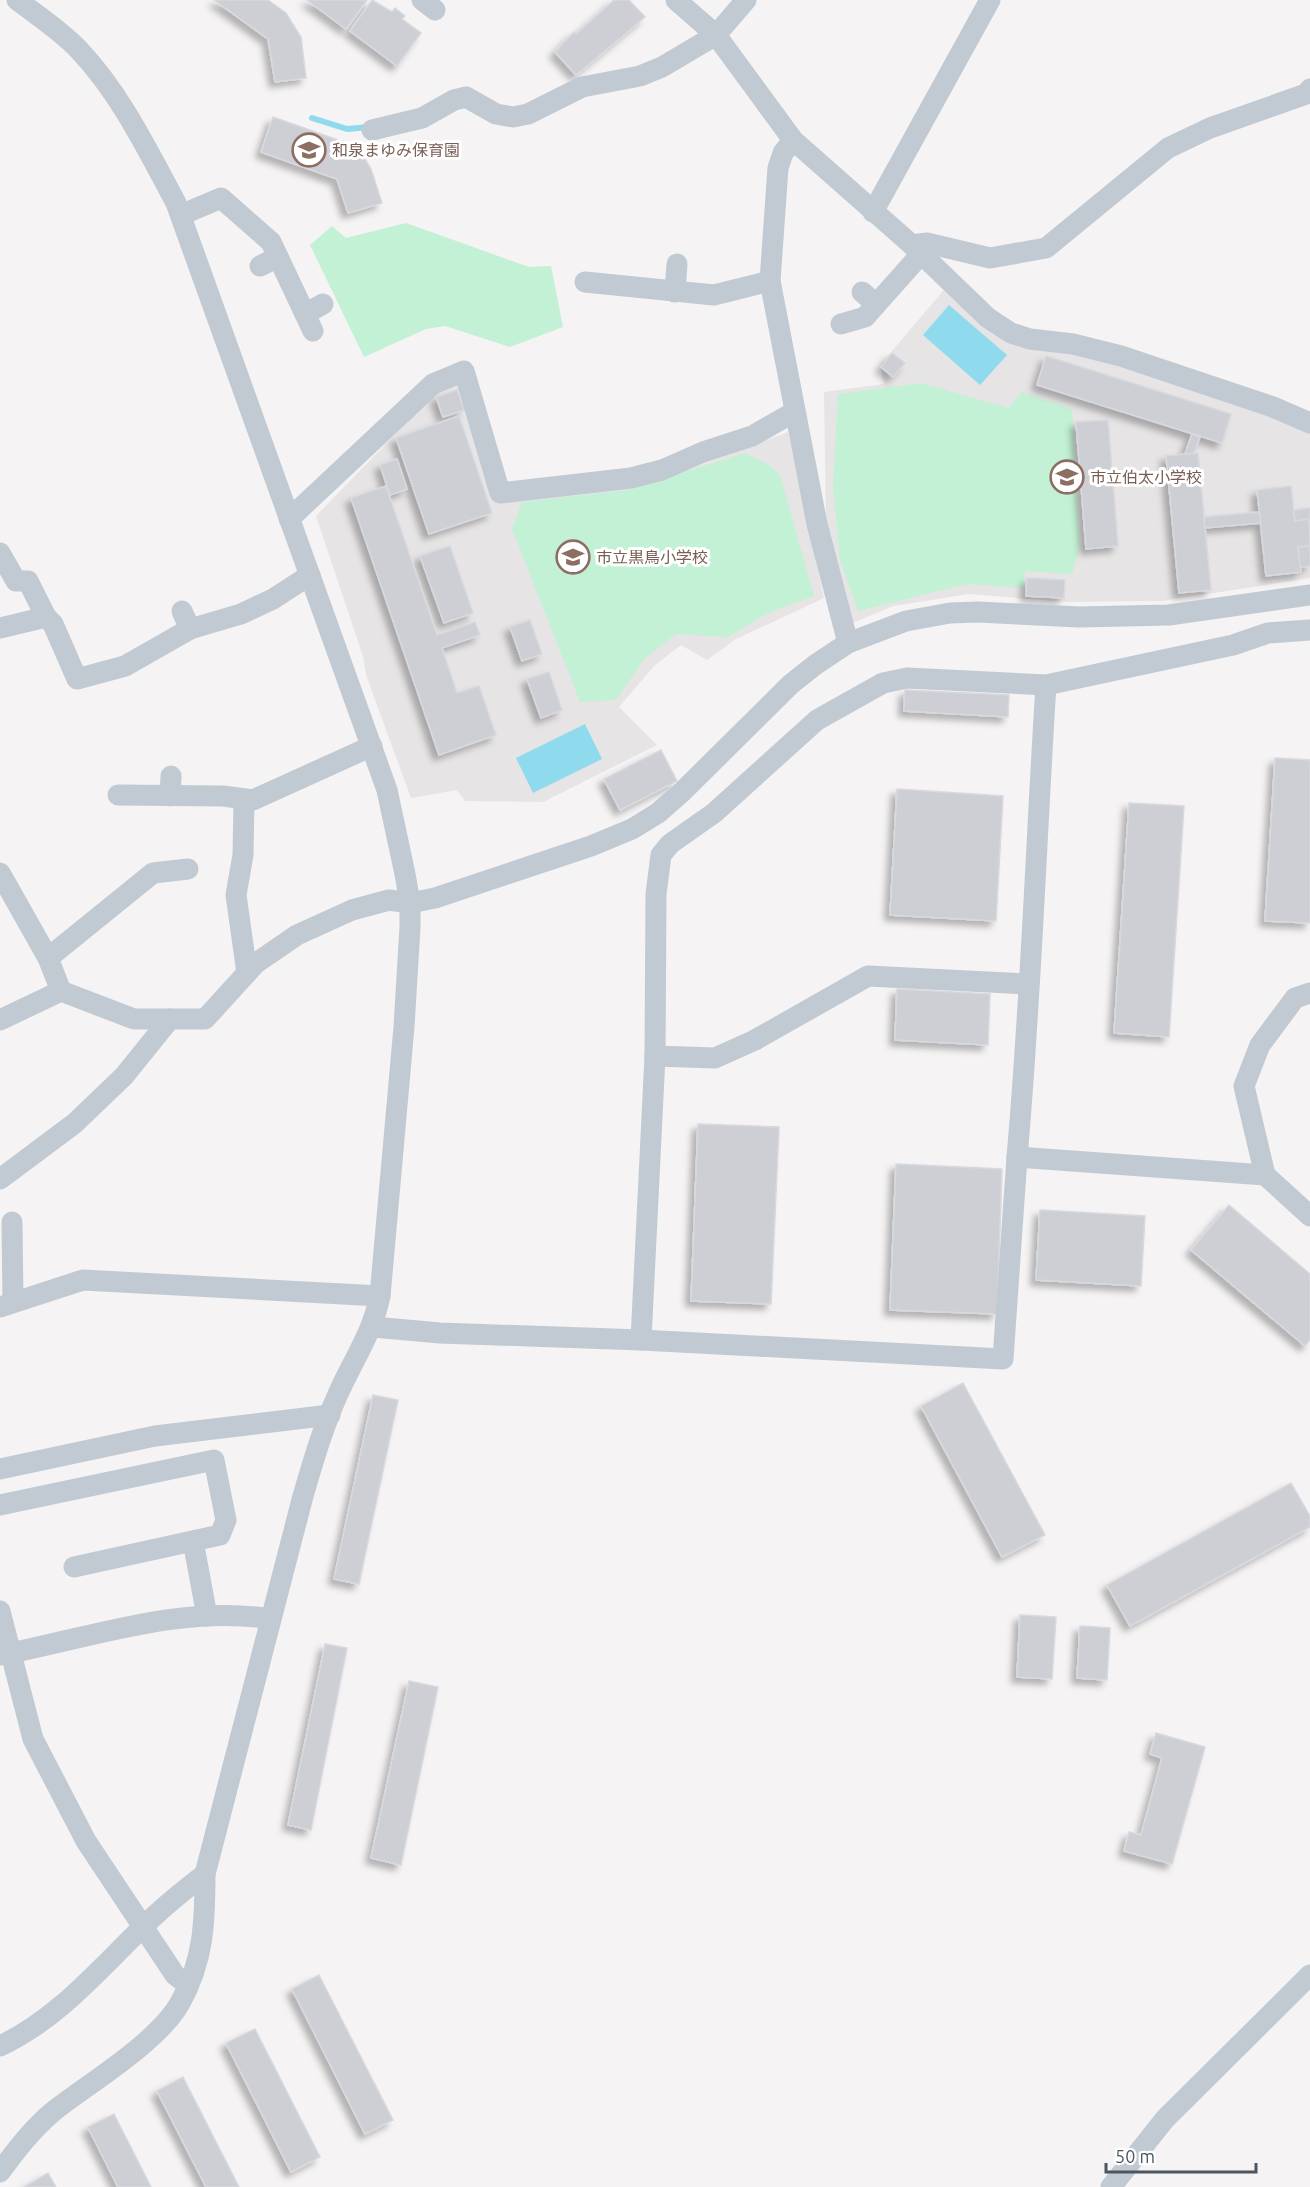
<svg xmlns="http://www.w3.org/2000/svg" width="1310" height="2187" font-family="Ubuntu,'Noto Sans JP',sans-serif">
	<defs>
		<filter id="shadow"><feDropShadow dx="-5.5" dy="5.5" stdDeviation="3" flood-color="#0004"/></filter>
	</defs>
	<rect width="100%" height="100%" fill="#f5f3f3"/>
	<g fill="#e6e4e5">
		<path d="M 944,290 L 993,334 L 1071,349 L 1250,408 L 1310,433 L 1310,578 L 1162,601 L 1065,602 L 969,594 L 893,606 L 850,624 L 826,522 L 824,392 L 884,384 L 880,365 Z"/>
		<path d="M 452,382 L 462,388 L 497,500 L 679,473 L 788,432 L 824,598 L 736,639 L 707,660 L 681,645 L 655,665 L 619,707 L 657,745 L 543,802 L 465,801 L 457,790 L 411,798 L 366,675 L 363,656 L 316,516 L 436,392 Z"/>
	</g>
	<g fill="#c3f1d5">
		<path d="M 406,223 L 529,267 L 551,266 L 563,327 L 510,347 L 445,326 L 426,329 L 364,357 L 310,245 L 332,226 L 346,238 Z"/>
		<path d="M 921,383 L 1008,408 L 1022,392 L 1072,409 L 1080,545 L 1072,574 L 1025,571 L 1023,588 L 967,584 L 858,611 L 840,560 L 833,486 L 838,394 Z"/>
		<path d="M 745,453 L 768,464 L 780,475 L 814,596 L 770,612 L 728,637 L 676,634 L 644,659 L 616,700 L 580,702 L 512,529 L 522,502 L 628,490 Z"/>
	</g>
	<g fill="#90daee">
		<path d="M 949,305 L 1007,355 L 980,385 L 923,335 Z"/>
		<path d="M 585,724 L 602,759 L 533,793 L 516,758 Z"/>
	</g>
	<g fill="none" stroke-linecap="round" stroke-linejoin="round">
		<path stroke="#90daee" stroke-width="6" d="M 312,118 L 347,129 L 370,127"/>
	</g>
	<g fill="#cdcfd5" stroke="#d7d9de" stroke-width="1.5" filter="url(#shadow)">
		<path d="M 214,0 L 268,0 L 286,13 L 301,37 L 306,78 L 275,82 L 268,39 Z"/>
		<path d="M 307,0 L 367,0 L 346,29 Z"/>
		<path d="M 372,0 L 392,12 L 395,8 L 405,16 L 402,19 L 421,33 L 397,66 L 350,31 Z"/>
		<path d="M 614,0 L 629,0 L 645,17 L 576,75 L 555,52 L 574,32 L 576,34 Z"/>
		<path d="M 273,117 L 349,144 L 361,152 L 371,169 L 382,203 L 348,213 L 337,179 L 261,152 Z"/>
		<path d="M 892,353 L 905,363 L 893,377 L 881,367 Z"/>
		<path d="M 1046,356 L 1231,414 L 1222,443 L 1037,385 Z"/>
		<path d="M 457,390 L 464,410 L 443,417 L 436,397 Z"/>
		<path d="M 459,416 L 492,513 L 429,534 L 396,438 Z"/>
		<path d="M 1108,420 L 1118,546 L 1086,549 L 1076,422 Z"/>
		<path d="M 1192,434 L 1200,437 L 1194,453 L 1185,454 Z"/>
		<path d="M 1198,453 L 1211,590 L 1179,593 L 1166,456 Z"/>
		<path d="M 397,459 L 407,489 L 390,495 L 380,465 Z"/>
		<path d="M 386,486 L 437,635 L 475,622 L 480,635 L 442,648 L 457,693 L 479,686 L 496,735 L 439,755 L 351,498 Z"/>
		<path d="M 1291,486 L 1295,521 L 1309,519 L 1310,546 L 1298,547 L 1301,572 L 1266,576 L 1257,490 Z"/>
		<path d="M 1310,508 L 1310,530 L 1309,519 L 1295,521 L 1294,510 Z"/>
		<path d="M 1259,512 L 1261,523 L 1205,528 L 1204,517 Z"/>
		<path d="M 450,546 L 473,613 L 444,623 L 420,556 Z"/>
		<path d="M 1310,546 L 1310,566 L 1300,567 L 1298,547 Z"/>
		<path d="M 1027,578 L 1065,580 L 1064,598 L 1026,596 Z"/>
		<path d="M 530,620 L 542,654 L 522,661 L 510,627 Z"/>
		<path d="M 549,672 L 562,710 L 541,718 L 527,679 Z"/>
		<path d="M 905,690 L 1009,695 L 1008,717 L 904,711 Z"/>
		<path d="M 661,750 L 677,781 L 620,810 L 604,779 Z"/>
		<path d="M 1275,758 L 1310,760 L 1310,923 L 1265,921 Z"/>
		<path d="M 897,789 L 1003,796 L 996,921 L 890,915 Z"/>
		<path d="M 1129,803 L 1184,806 L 1169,1037 L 1114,1033 Z"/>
		<path d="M 897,989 L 990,994 L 988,1045 L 895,1040 Z"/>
		<path d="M 698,1124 L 779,1127 L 771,1304 L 691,1301 Z"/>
		<path d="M 896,1164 L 1002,1169 L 997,1314 L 890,1310 Z"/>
		<path d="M 1229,1205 L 1310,1274 L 1310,1340 L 1305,1346 L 1191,1250 Z"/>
		<path d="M 1040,1210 L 1145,1216 L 1141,1286 L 1036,1280 Z"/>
		<path d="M 963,1383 L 1045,1535 L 1002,1557 L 921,1406 Z"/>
		<path d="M 373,1395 L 398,1400 L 359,1584 L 334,1579 Z"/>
		<path d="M 1291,1483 L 1310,1516 L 1310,1527 L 1130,1626 L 1107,1585 Z"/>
		<path d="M 1020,1615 L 1056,1617 L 1052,1679 L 1017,1677 Z"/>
		<path d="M 1080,1626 L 1110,1628 L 1107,1680 L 1077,1678 Z"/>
		<path d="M 325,1644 L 347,1648 L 311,1830 L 288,1825 Z"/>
		<path d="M 409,1681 L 438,1687 L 401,1865 L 371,1858 Z"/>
		<path d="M 1156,1733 L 1205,1747 L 1172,1864 L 1124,1851 L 1129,1832 L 1141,1835 L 1162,1758 L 1150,1754 Z"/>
		<path d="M 319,1975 L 393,2120 L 365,2134 L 292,1989 Z"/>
		<path d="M 255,2029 L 320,2157 L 291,2172 L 226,2043 Z"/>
		<path d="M 183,2077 L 239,2187 L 206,2187 L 157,2091 Z"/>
		<path d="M 114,2114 L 151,2187 L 118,2187 L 88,2127 Z"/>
		<path d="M 48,2173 L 56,2187 L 27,2187 L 26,2186 Z"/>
	</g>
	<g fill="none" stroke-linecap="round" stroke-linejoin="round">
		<g stroke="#c1cad2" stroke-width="21">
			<path d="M 422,0 L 435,10"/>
			<path d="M 676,0 L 716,35 L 793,140 L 912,245 L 988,318 L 1011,333 L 1030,339 L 1073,344 L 1121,356 L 1273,407 L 1310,423"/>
			<path d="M 372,130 L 422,118 L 454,100 L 466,97 L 496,114 L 513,117 L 528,114 L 582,87 L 640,76 L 662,67 L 716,35 L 746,0"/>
			<path d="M 793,140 L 783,153 L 778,168 L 770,281 L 817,524 L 848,643"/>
			<path d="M 873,212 L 990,0"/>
			<path d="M 181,215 L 221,198 L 271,242 L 313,331"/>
			<path d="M 912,245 L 927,243 L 990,258 L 1046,248 L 1168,148 L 1210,128 L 1306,94 L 1310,89"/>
			<path d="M 260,266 L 278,257"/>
			<path d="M 585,282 L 714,295 L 770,281"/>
			<path d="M 675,292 L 677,264"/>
			<path d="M 862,292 L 876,304"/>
			<path d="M 305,314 L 323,304"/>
			<path d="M 841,324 L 865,317 L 921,254"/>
			<path d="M 289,519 L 433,384 L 464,371 L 500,493 L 631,478 L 662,470 L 703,452 L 752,436 L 794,412"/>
			<path d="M 0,553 L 16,581 L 28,581 L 46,617"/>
			<path d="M 182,611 L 190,629"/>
			<path d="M 0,628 L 46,617 L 53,624 L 77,679 L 125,666 L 190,629 L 241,614 L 273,599 L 310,575"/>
			<path d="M 118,795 L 223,796 L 253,800 L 372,746"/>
			<path d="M 170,796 L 171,776"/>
			<path d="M 244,800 L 243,855 L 236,895 L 247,973"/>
			<path d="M 0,873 L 48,958 L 61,991"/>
			<path d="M 48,958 L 153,873 L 188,869"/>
			<path d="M 1310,993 L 1295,998 L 1260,1045 L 1244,1086 L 1265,1175 L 1310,1216"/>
			<path d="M 0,1020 L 61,991 L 134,1019 L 205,1019 L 256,963 L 297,935 L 352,910 L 389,900 L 410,903 L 435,898 L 591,846 L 632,829 L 658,813 L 682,792 L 791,684 L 815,665 L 848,643 L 906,621 L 950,613 L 978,612 L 1079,617 L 1169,615 L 1310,595"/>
			<path d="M 655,1056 L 715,1058 L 755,1040 L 868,976 L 1027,984"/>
			<path d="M 1017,1157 C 1031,1000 1036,842 1046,685"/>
			<path d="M 0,1179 L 75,1123 L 124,1076 L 170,1019"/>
			<path d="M 12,1222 L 13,1302"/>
			<path d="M 0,1307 L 83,1280 L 380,1296"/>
			<path d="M 373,1327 L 440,1333 L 641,1340 L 1003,1359 L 1017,1157 L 1265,1175"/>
			<path d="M 641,1340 L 655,1056 L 656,894 L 661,855 L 670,844 L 714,813 L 817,720 L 883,683 L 907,678 L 1046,685 L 1233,645 L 1268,633 L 1310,630"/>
			<path d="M 0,1469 L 155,1436 L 330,1415"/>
			<path d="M 0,1505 L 214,1460 L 226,1520 L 220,1535 L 74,1567"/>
			<path d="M 193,1541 L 207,1616"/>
			<path d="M 0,1611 L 33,1739 L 86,1841 L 175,1975 L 188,1985"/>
			<path d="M 0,1655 C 87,1639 182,1604 271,1619"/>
			<path d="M 0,2046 C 58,2019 99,1969 145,1925 C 164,1906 184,1890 205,1874"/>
			<path d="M 0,2172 C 17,2149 33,2128 55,2110 C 91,2082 158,2042 180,2003 C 204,1961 205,1920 205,1874 L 303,1496 C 313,1462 323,1427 338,1394 C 353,1360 372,1334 380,1296 L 404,1027 L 410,927 L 410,903 L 405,874 L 387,790 L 176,203 C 148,151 120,93 79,50 C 61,31 38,16 17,0"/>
			<path d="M 1111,2187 L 1165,2119 L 1310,1975"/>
		</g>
	</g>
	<defs>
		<g id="school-ring" transform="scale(1.725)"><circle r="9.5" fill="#fff" stroke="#8d6e63" stroke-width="1.5"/><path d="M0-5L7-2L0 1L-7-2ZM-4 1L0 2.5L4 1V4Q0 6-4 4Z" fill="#8d6e63"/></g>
	</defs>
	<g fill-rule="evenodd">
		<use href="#school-ring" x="309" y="150"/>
		<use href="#school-ring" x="1067" y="477"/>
		<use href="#school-ring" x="573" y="557"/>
	</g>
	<g text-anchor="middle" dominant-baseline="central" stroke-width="6" stroke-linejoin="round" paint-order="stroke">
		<g font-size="16" fill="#785e54" stroke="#fff" text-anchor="start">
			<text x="332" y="150">和泉まゆみ保育園</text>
			<text x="1090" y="477">市立伯太小学校</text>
			<text x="596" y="557">市立黒鳥小学校</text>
		</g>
	</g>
	<path d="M1106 2163v9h150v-9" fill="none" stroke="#4a5661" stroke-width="3"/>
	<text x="1115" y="2163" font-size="18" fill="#4a5661" stroke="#ffffff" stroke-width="4.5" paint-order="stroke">50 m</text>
</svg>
